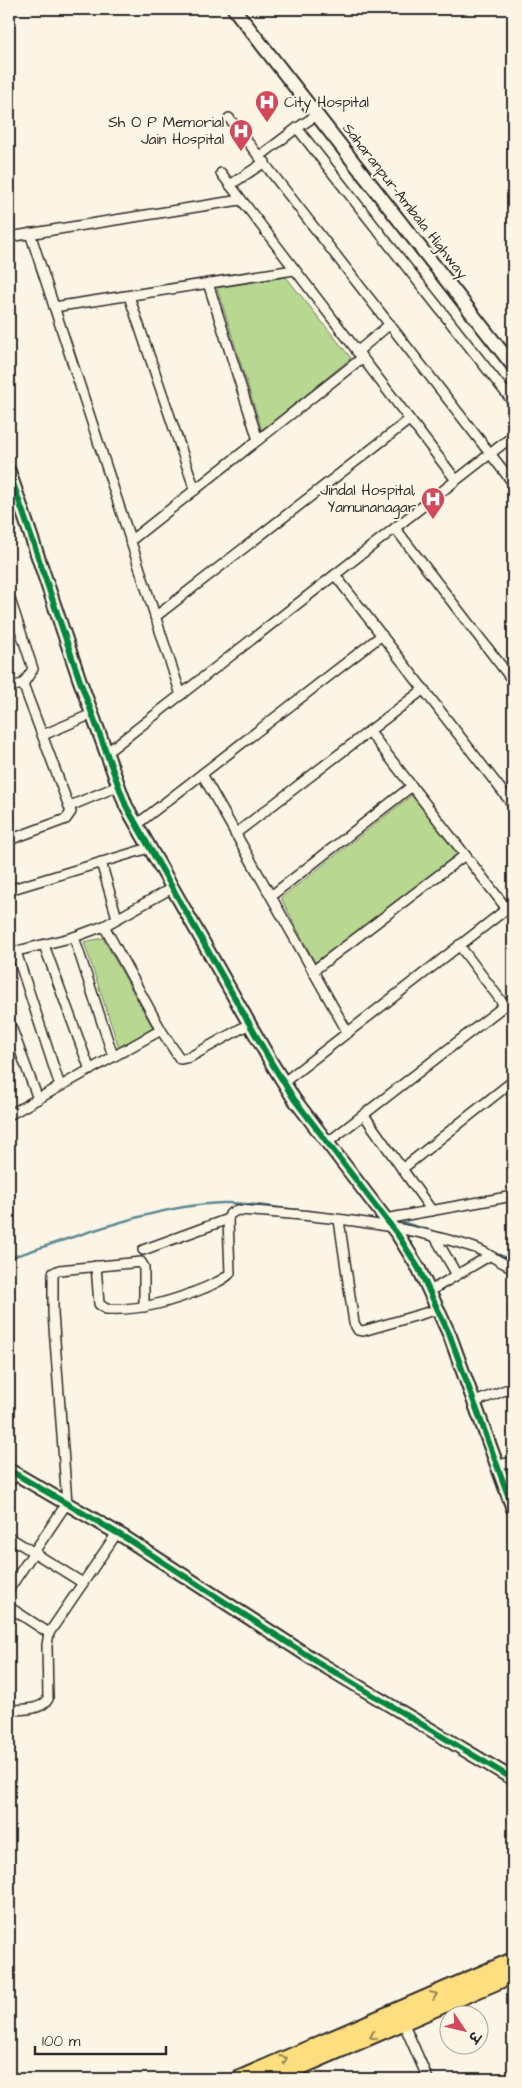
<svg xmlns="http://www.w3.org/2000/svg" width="522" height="2088" font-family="'Architects Daughter','Playpen Sans Deva',sans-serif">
	<rect width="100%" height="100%" fill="#fcf5e5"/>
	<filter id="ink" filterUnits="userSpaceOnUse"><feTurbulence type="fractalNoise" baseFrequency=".02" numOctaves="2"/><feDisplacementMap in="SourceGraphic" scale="10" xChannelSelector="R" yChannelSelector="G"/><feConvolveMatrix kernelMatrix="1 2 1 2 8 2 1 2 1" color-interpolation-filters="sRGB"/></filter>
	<g filter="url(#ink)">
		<g fill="#b8d790" stroke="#72815e">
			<path d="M 286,277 L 351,358 L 262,431 L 217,288 Z"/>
			<path d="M 412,795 L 458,855 L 315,963 L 281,898 Z"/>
			<path d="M 103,938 L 153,1028 L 119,1048 L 84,942 Z"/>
		</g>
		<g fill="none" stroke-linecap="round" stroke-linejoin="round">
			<g stroke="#5c8a93" stroke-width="2.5">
				<path d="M 399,1224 L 405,1223 L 437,1233"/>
				<path d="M 493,1253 L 513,1260"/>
				<path d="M 9,1258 C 73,1238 156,1205 223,1203 C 248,1202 274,1208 299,1210"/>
			</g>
			<g stroke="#2b2b2b" stroke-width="12">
				<g id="street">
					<path d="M 317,115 L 297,128 L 513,402"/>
					<path d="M 229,118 L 513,483"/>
					<path d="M 260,156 L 297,128"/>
					<path d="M 221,173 L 456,480"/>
					<path d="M 230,185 L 265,162"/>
					<path d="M 30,233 L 181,695"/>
					<path d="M 9,237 L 240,200"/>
					<path d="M 208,283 L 258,440"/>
					<path d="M 129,296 L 195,490"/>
					<path d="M 54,307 L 294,270"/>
					<path d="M 357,352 L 390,324"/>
					<path d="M 395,528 L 513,681"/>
					<path d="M 130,541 L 362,358"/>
					<path d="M 335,575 L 513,805"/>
					<path d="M 9,596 L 33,669 L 23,684 L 9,687"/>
					<path d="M 155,617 L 409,420"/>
					<path d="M 369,731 L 507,909"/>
					<path d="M 43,735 L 92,714"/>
					<path d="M 106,753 L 513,436"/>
					<path d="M 202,774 L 348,1033"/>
					<path d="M 70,806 L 118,786"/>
					<path d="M 136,825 L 382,635"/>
					<path d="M 235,834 L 424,689"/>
					<path d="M 9,840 L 66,819 L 71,812 L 23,684"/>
					<path d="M 101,862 L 117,918"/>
					<path d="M 9,890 L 149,848"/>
					<path d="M 271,896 L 412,786"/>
					<path d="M 104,926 L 161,1030 L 180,1059 L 190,1057 L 249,1024"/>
					<path d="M 74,937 L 113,1056"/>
					<path d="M 44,945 L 90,1070"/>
					<path d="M 459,945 L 505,1006"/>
					<path d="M 16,952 L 60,1086"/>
					<path d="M 9,953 L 74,937 L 104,926 L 172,888"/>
					<path d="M 313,971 L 465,855"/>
					<path d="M 9,1021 L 38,1099"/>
					<path d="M 284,1082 L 513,904"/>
					<path d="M 9,1115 L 161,1030"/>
					<path d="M 364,1115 L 432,1211"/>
					<path d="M 327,1143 L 513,999"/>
					<path d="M 402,1169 L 513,1081"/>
					<path d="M 385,1219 L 513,1196"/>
					<path d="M 339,1220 L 354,1323 L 358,1330 L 363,1331 L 439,1309"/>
					<path d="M 435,1237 L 457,1275"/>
					<path d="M 143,1250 L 228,1219"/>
					<path d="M 96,1266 L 99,1304 L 106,1309 C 141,1311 174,1301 207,1287 C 214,1283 225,1280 230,1273 L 228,1219 L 230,1214 L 237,1210 C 315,1215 398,1223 472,1247 C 487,1251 498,1263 513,1267"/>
					<path d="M 430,1291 L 489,1256"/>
					<path d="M 475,1402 L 513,1387"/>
					<path d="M 498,1465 L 513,1462"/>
					<path d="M 9,1483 L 15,1474"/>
					<path d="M 9,1537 L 83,1583"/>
					<path d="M 9,1589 L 67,1503 L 53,1313 L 53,1273 L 59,1270 L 141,1262 L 144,1267 L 144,1307"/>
					<path d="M 9,1607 L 49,1633"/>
					<path d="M 9,1710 C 21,1709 41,1711 48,1699 L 47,1645 L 49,1633 L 117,1533"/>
					<path d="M 403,2022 L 428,2079"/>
				</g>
			</g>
			<g stroke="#2b2b2b" stroke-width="16">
				<g id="secondary">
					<path d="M 234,9 L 513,366"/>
					<path d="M 9,471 L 80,681 L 126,806 L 271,1062 L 294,1099 L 398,1235 L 419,1269 L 450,1336 L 513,1509"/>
					<path d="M 9,1470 L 124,1537 L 316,1661 L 513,1779"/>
				</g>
			</g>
			<g stroke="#2b2b2b" stroke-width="20">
				<g id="highway">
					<path d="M 240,2079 L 513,1961"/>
					<path d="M 271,2079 L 513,1974"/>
				</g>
			</g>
			<use href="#street" stroke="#fcf5e5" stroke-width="9"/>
			<use href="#secondary" stroke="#fcf5e5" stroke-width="12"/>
			<use href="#highway" stroke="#fedf80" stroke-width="16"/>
			<g stroke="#fcf5e5" stroke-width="9">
				<g id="cycleway">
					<path d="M 9,471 L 80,681 L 126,806 L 271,1062 L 294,1099 L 398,1235 L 419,1269 L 450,1336 L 513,1509"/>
					<path d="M 9,1470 L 124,1537 L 316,1661 L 513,1779"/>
				</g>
			</g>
			<use href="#cycleway" stroke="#00873e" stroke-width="6"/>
		</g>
		<defs><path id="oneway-chevron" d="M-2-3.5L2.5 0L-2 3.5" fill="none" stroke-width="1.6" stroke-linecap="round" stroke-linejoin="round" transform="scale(1.25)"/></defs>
		<g stroke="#948556">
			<use href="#oneway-chevron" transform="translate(434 1995) rotate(-23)"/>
			<use href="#oneway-chevron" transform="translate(373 2036) rotate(157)"/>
			<use href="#oneway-chevron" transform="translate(284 2059) rotate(-24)"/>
		</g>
	</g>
	<defs>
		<g id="hospital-pin" transform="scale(1.25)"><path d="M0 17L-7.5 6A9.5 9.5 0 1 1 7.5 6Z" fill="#d1495b" stroke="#fcf5e5"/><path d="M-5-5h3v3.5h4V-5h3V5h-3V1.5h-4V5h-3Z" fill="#fff"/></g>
	</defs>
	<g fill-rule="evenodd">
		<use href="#hospital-pin" x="267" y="102"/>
		<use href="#hospital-pin" x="241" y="131"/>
		<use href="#hospital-pin" x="433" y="499"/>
	</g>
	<g text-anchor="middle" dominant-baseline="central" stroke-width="4" stroke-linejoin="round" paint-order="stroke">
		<g font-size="15" fill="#2b2b2b" stroke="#fcf5e5" text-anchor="end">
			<text x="284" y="102" text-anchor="start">City Hospital</text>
			<text x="224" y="122">Sh O P Memorial<tspan x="224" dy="17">Jain Hospital</tspan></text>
			<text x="416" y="490">Jindal Hospital,<tspan x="416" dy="17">Yamunanagar</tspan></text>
		</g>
		<g font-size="15" fill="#2b2b2b" stroke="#fcf5e5">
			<text transform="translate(405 201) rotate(52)">Saharanpur-Ambala Highway</text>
		</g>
	</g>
	<rect width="522" height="2088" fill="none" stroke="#fcf5e5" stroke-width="30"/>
	<rect x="15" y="15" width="492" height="2058" fill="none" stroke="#2b2b2b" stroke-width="2" filter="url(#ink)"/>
	<g transform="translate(464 2030) rotate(125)"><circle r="24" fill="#fcf5e5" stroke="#a8a49b"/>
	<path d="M0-4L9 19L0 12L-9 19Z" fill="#d1495b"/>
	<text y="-8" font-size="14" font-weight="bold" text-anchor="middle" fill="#2b2b2b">उ</text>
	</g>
	<path d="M35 2046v8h131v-8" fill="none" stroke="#2b2b2b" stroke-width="2.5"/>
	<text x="42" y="2046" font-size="15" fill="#2b2b2b" stroke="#fcf5e5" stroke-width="4" paint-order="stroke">100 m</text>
</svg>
